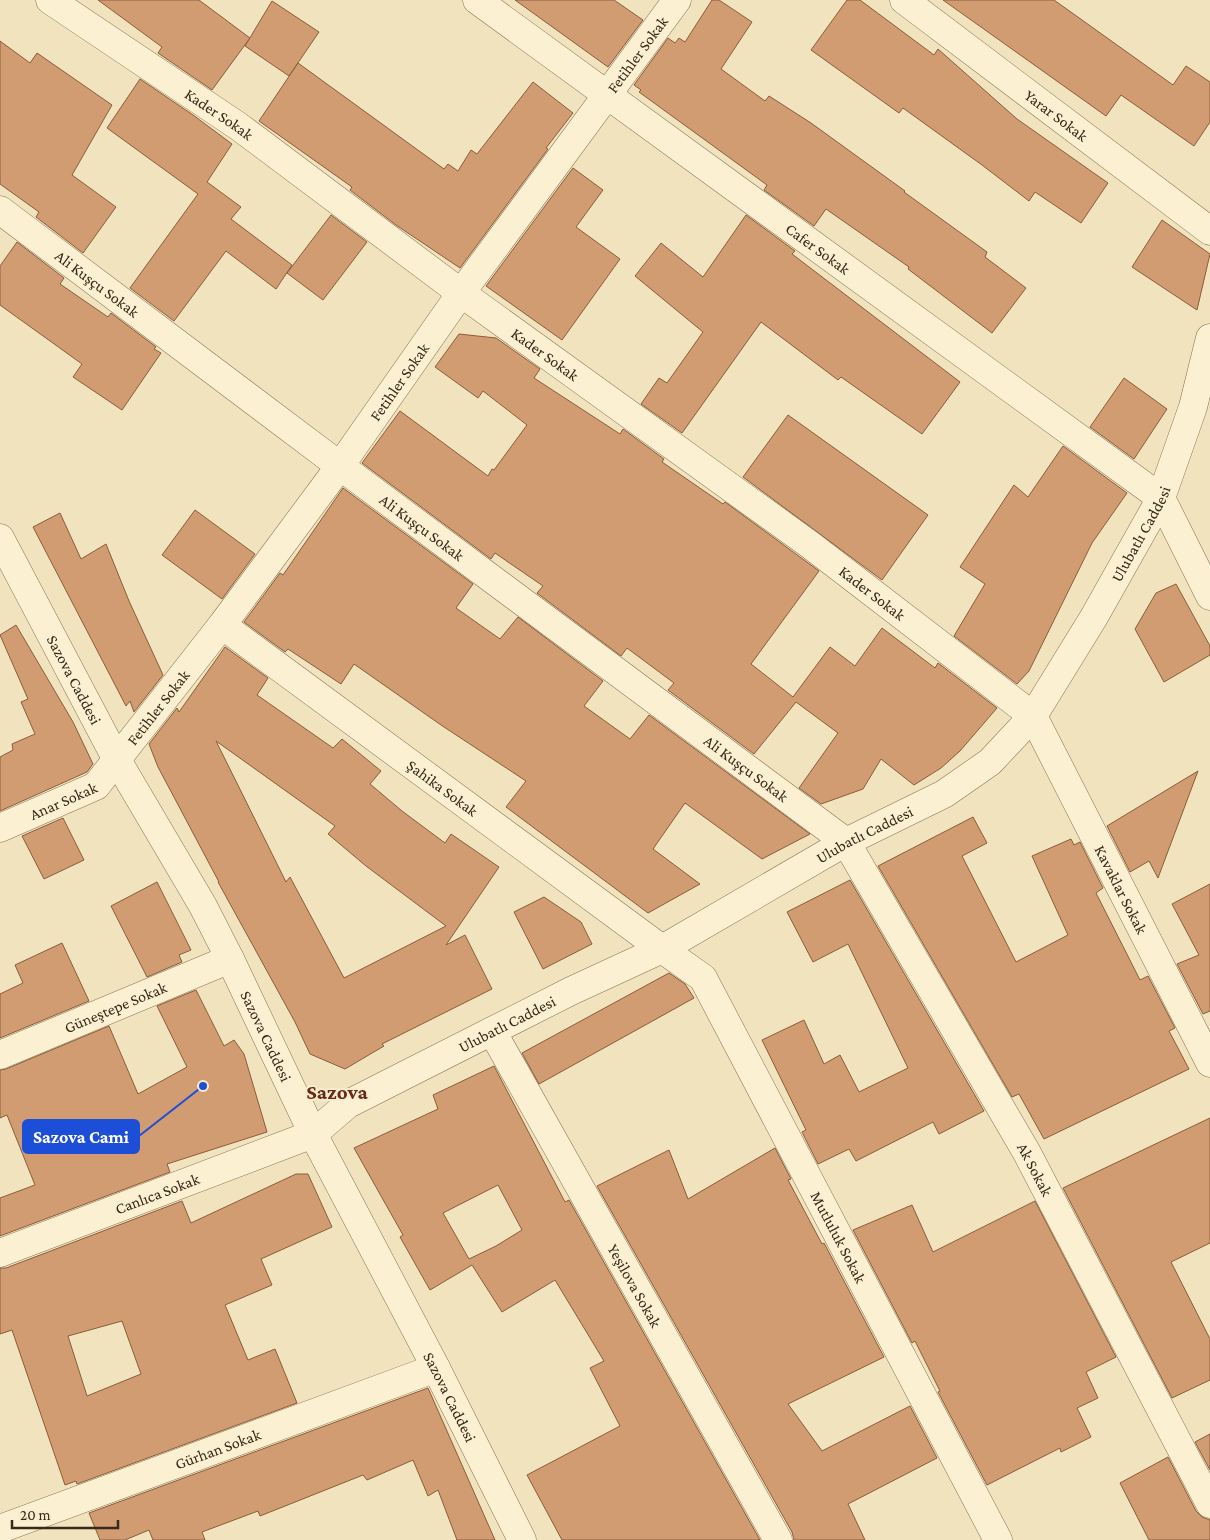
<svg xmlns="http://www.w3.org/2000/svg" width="1210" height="1540" font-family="'Crimson Pro',serif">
	<rect width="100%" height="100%" fill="#f0e3be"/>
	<g fill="#d19c72" stroke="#8b5c3a" fill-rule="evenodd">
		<path d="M 98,0 L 199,0 L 250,38 L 212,90 L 158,53 L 162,47 Z"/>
		<path d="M 515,0 L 614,0 L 643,20 L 608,67 Z"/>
		<path d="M 712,0 L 719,0 L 752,22 L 721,69 L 765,101 L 769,96 L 811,123 L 905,191 L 904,192 L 987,252 L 985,257 L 1026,288 L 992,333 L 908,269 L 909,267 L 826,209 L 814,226 L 764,190 L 767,185 L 639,92 L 641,90 L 634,85 L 668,38 L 675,43 L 679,38 L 685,42 Z"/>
		<path d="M 847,0 L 860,0 L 934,55 L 938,49 L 1017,119 L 1108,183 L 1081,223 L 1035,192 L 1029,201 L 982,165 L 903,108 L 899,113 L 811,50 Z"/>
		<path d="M 943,0 L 1054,0 L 1173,85 L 1186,66 L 1210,82 L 1210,122 L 1194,146 L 1121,95 L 1106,116 Z"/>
		<path d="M 272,1 L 319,32 L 289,76 L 245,46 Z"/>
		<path d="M 0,41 L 30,63 L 37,53 L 112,105 L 72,175 L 116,207 L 83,253 L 36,217 L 39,212 L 0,184 Z"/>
		<path d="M 298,63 L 444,169 L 448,164 L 458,171 L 471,150 L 477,154 L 533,82 L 573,113 L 546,148 L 548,149 L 460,268 L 396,225 L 350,190 L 352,187 L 259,121 Z"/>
		<path d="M 140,79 L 193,115 L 232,144 L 207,182 L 241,207 L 231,219 L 292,265 L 276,289 L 226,251 L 174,321 L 130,288 L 198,194 L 107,128 Z"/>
		<path d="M 573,168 L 603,190 L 576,227 L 620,259 L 562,340 L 486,286 Z"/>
		<path d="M 331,215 L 367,242 L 323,300 L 287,273 Z"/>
		<path d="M 746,215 L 795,251 L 792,254 L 960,382 L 922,434 L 841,377 L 838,380 L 761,322 L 682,433 L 641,404 L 659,378 L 667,383 L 703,332 L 635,276 L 661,243 L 703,277 Z"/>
		<path d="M 1162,220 L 1210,254 L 1197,310 L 1132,267 Z"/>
		<path d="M 17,242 L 64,278 L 60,284 L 108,317 L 111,313 L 156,347 L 154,349 L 161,353 L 122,410 L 73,377 L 82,364 L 0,305 L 0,266 Z"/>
		<path d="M 459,334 L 496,338 L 540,369 L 534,378 L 620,434 L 623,429 L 664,459 L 662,462 L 723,504 L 725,502 L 819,571 L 751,664 L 793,697 L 830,647 L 855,666 L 882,628 L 935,668 L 938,663 L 997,708 L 960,751 L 941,768 L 914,785 L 881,759 L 863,789 L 821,804 L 799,788 L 838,733 L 796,702 L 754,754 L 668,690 L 674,683 L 627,648 L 621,656 L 537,593 L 543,586 L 495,553 L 491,559 L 362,463 L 400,411 L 488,476 L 492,469 L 494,470 L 527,425 L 483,391 L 478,398 L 435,367 Z"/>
		<path d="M 1124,378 L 1167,409 L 1134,459 L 1090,427 Z"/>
		<path d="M 788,415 L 928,515 L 882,580 L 743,477 Z"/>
		<path d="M 1063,446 L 1127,493 L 1092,543 L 1029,671 L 1017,684 L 954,636 L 985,584 L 960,567 L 1014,485 L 1028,497 Z"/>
		<path d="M 343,488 L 473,584 L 456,608 L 500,639 L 518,617 L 603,681 L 584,706 L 630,739 L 649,715 L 810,834 L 762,859 L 685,803 L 653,849 L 700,884 L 648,913 L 506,807 L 526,781 L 441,725 L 354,664 L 341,684 L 288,649 L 285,652 L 244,622 L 280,573 L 283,575 Z"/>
		<path d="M 195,510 L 255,554 L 222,599 L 162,555 Z"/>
		<path d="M 60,513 L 81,559 L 106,544 L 129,601 L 163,675 L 134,712 L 130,701 L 126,706 L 33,527 Z"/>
		<path d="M 1176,584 L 1210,646 L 1210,655 L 1164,682 L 1135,629 L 1156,593 Z"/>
		<path d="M 16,625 L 73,722 L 93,764 L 87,772 L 0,811 L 0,757 L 13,750 L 12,744 L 35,734 L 21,702 L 28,699 L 0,635 Z"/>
		<path d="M 225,647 L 268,678 L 257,695 L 333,748 L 342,739 L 381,771 L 370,784 L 402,811 L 445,843 L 451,834 L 499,867 L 446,945 L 465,935 L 492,989 L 382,1044 L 384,1046 L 345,1069 L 310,1054 L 295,1022 L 218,882 L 219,882 L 158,767 L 149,744 L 177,708 L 179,712 ZM 216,741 L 335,826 L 328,834 L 366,866 L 446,926 L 344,978 L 290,877 L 286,882 Z"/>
		<path d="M 1198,771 L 1158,878 L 1149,861 L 1130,872 L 1107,826 Z"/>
		<path d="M 973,817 L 987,843 L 962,856 L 1016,962 L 1068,935 L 1032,856 L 1071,839 L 1074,845 L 1080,842 L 1103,888 L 1096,893 L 1140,980 L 1148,976 L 1175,1028 L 1169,1031 L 1189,1069 L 1044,1139 L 1019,1094 L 1012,1097 L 878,866 Z"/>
		<path d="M 63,818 L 84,860 L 44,879 L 22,836 Z"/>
		<path d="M 850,880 L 984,1111 L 939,1134 L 933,1122 L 856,1161 L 849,1149 L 818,1164 L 802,1132 L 806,1130 L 762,1040 L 804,1020 L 824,1064 L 840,1055 L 859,1092 L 908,1068 L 848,944 L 813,962 L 787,912 Z"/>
		<path d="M 157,882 L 191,950 L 179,955 L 182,962 L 147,977 L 111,906 Z"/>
		<path d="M 1210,884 L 1210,1011 L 1203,1014 L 1177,964 L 1199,955 L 1172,904 Z"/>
		<path d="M 544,897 L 581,922 L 592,944 L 543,969 L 514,912 Z"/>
		<path d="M 62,943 L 89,1001 L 0,1038 L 0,994 L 23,983 L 15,965 Z"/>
		<path d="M 669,973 L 685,984 L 694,998 L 539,1084 L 522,1053 Z"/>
		<path d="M 196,990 L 224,1046 L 234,1040 L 244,1054 L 267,1132 L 167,1164 L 170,1172 L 0,1236 L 0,1198 L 35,1185 L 7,1115 L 0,1118 L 0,1070 L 6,1069 L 109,1026 L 138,1094 L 187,1067 L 157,1006 Z"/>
		<path d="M 494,1066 L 565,1202 L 569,1200 L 760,1540 L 562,1540 L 527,1475 L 620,1426 L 590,1368 L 604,1361 L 555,1280 L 502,1312 L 472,1265 L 430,1290 L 400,1237 L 403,1235 L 354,1148 L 438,1109 L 433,1095 ZM 498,1185 L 522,1230 L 496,1246 L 469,1259 L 443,1213 Z"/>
		<path d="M 1210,1118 L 1210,1243 L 1171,1262 L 1210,1339 L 1210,1380 L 1172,1398 L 1063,1188 Z"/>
		<path d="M 775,1148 L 791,1179 L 788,1180 L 822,1244 L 824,1243 L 884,1357 L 788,1404 L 822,1451 L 910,1406 L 937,1458 L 848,1504 L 865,1540 L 794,1540 L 792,1532 L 597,1186 L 669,1150 L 688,1199 Z"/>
		<path d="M 296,1174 L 308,1174 L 332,1227 L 261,1259 L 272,1285 L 225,1305 L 248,1360 L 275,1349 L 297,1403 L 77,1484 L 76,1481 L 65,1485 L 12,1330 L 0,1334 L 0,1268 L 6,1268 L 182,1201 L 191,1223 ZM 122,1321 L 141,1374 L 87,1396 L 68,1336 Z"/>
		<path d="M 1035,1201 L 1116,1357 L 1086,1372 L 1098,1398 L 1077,1408 L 1091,1437 L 1061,1452 L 1060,1448 L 987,1485 L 938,1392 L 940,1391 L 915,1341 L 912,1343 L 853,1230 L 912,1205 L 933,1252 Z"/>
		<path d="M 428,1388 L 495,1540 L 457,1540 L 438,1490 L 428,1496 L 413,1460 L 367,1480 L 363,1475 L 260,1516 L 258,1511 L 202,1532 L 205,1540 L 153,1540 L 149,1530 L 125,1540 L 100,1540 L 89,1513 Z"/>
		<path d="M 1210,1434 L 1210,1470 L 1195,1442 Z"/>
		<path d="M 1168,1457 L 1196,1511 L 1202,1517 L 1210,1520 L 1210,1540 L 1149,1540 L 1120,1483 Z"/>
	</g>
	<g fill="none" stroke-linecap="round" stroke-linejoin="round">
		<g stroke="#8a7356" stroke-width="29">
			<g id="minor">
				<path id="s1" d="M 50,0 L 238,126 L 461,293 L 809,544 L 1033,716 L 1210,1063"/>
				<path id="s2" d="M 477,0 L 1161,498 L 1210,596"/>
				<path id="s3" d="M 904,0 L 1210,231"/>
				<path id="s4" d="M 0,210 L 340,466 L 846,842 L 1027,1153 L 1210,1504"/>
				<path id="s5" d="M 222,625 L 662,949 L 703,978 L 998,1540"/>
				<path id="s6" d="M 0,828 L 96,786 L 222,625 L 340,466 L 461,293 L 677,0"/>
				<path id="s7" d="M 492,1031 L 778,1540"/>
				<path id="s8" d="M 0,1055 L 230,959"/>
				<path id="s9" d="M 0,1253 L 313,1134"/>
				<path id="s10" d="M 0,1529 L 436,1368"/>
			</g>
		</g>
		<g stroke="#8a7356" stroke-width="29">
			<g id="tertiary">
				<path id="s11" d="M 0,538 L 117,760 L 203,906 L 230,959 L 313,1134 L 436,1368 L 522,1540"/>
				<path id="s12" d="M 313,1134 L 348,1104 L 571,991 L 662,949 L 846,842 L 944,794 L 990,762 L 1033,716 L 1094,617 L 1161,498 L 1193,407 L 1210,338"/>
			</g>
		</g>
		<use href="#minor" stroke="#fbf0d2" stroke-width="28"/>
		<use href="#tertiary" stroke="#fbf0d2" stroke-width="28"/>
	</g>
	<g text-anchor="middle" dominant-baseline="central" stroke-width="4" stroke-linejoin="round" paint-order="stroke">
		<g font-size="16" fill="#382a1b" stroke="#f7edce">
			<text stroke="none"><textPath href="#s6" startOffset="1015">Fetihler Sokak</textPath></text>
			<text stroke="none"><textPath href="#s1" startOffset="204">Kader Sokak</textPath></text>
			<text stroke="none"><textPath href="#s3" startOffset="191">Yarar Sokak</textPath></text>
			<text stroke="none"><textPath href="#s2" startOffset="422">Cafer Sokak</textPath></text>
			<text stroke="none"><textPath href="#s4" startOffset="122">Ali Kuşçu Sokak</textPath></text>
			<text stroke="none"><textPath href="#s1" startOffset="609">Kader Sokak</textPath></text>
			<text stroke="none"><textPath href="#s6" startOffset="610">Fetihler Sokak</textPath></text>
			<text stroke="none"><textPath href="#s4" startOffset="528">Ali Kuşçu Sokak</textPath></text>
			<text stroke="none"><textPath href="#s12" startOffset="1049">Ulubatlı Caddesi</textPath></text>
			<text stroke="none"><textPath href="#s1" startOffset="1014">Kader Sokak</textPath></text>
			<text stroke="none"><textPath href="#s11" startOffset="160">Sazova Caddesi</textPath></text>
			<text stroke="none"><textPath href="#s6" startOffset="205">Fetihler Sokak</textPath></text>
			<text stroke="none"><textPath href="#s4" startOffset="932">Ali Kuşçu Sokak</textPath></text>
			<text stroke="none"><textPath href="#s5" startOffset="274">Şahika Sokak</textPath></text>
			<text stroke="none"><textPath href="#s6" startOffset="69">Anar Sokak</textPath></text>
			<text stroke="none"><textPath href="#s12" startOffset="629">Ulubatlı Caddesi</textPath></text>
			<text stroke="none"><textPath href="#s1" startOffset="1411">Kavaklar Sokak</textPath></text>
			<text stroke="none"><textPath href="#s8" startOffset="125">Güneştepe Sokak</textPath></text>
			<text stroke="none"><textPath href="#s12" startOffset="224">Ulubatlı Caddesi</textPath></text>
			<text stroke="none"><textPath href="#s11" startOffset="565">Sazova Caddesi</textPath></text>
			<text stroke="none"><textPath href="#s4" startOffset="1434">Ak Sokak</textPath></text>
			<text stroke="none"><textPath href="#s9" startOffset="168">Canlıca Sokak</textPath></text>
			<text stroke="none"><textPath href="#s5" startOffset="889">Mutluluk Sokak</textPath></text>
			<text stroke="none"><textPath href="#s7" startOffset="292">Yeşilova Sokak</textPath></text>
			<text stroke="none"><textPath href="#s11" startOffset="970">Sazova Caddesi</textPath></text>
			<text stroke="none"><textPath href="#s10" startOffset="232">Gürhan Sokak</textPath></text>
		</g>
		<g font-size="21" font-weight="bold" fill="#682b18" stroke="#f7edce">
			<text x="337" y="1092">Sazova</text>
		</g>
	</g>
	<path fill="none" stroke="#1d4ed8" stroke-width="2" d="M203 1086L139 1136"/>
	<circle fill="#1d4ed8" stroke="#f7edce" stroke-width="2" cx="203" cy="1086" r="5"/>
	<rect fill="#1d4ed8" stroke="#1d4ed8" stroke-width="2" x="23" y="1120" width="116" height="33" rx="5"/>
	<g font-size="18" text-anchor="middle" font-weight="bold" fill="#fff">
		<text x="81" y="1143">Sazova Cami</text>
	</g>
	<path d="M12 1520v8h106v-8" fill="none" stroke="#382a1b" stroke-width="2.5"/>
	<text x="20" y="1520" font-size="15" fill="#382a1b" stroke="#f7edce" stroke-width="4" paint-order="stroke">20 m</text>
</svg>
